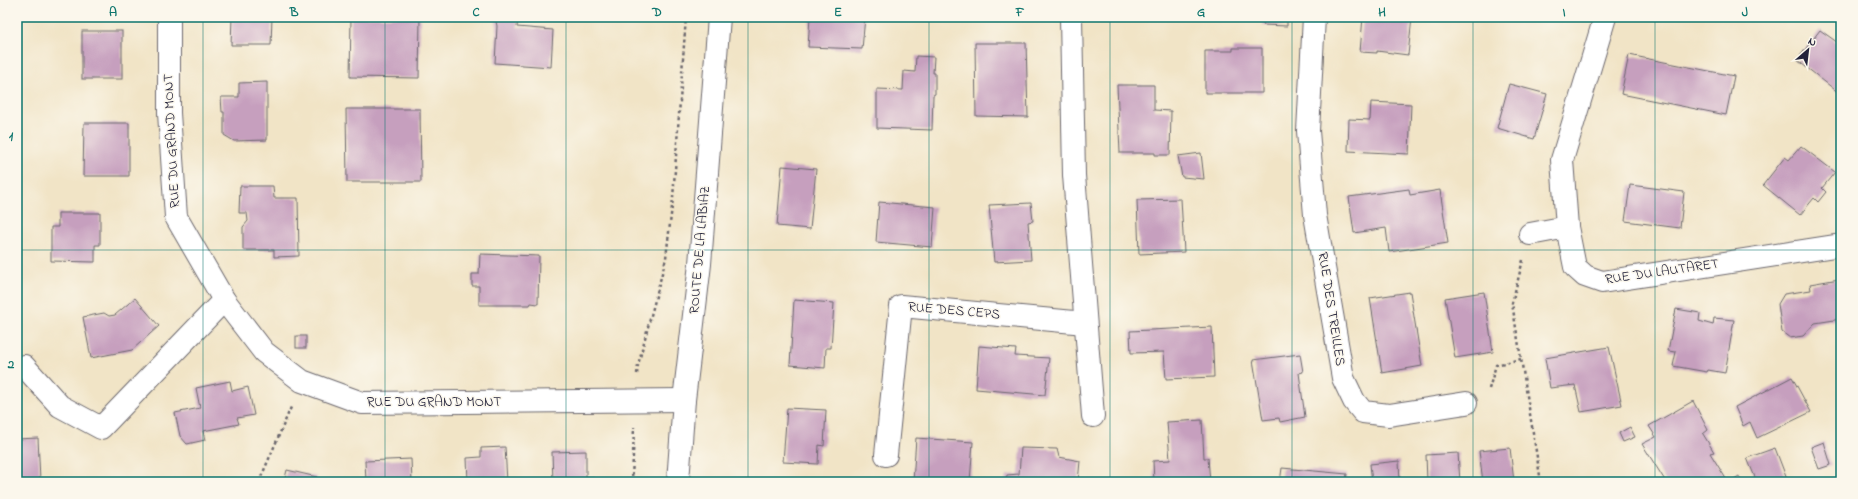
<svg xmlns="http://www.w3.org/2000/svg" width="1858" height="499" font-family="'Indie Flower',sans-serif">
	<rect width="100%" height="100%" fill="#fbf7ec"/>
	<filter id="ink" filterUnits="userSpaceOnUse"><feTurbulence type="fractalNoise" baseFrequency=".025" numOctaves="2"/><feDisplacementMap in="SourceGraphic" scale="8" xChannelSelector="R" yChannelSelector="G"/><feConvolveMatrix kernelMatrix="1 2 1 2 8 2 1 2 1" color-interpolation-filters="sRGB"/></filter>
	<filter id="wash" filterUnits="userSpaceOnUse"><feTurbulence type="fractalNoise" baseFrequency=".012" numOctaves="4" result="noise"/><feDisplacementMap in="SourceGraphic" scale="16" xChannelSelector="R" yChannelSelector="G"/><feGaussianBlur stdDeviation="0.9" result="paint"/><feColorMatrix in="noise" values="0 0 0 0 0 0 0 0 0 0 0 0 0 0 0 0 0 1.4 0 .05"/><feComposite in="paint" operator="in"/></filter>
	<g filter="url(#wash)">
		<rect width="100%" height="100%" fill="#f1e4c6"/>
		<g id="blocks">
			<g fill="#c69fbe">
				<path d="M 232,17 L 272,17 L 271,45 L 231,45 Z"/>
				<path d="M 351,17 L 420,17 L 419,78 L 350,77 Z"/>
				<path d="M 495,17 L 518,18 L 517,27 L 553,30 L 551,67 L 495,63 L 497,26 Z"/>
				<path d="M 810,17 L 865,17 L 862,49 L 808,47 Z"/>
				<path d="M 1264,17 L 1287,17 L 1287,26 L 1263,25 Z"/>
				<path d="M 1363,17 L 1412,17 L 1408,55 L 1377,51 L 1377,53 L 1360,52 Z"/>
				<path d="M 1820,30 L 1841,45 L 1841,91 L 1839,93 L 1797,60 Z"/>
				<rect x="82" y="31" width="40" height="48"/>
				<path d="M 975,43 L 1026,43 L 1028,117 L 976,116 Z"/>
				<path d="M 1233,48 L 1262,48 L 1262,93 L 1205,93 L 1205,51 L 1233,51 Z"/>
				<path d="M 1629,55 L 1734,76 L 1726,115 L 1621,94 Z"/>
				<path d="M 916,56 L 934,57 L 933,73 L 935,73 L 935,94 L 933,95 L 932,130 L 877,128 L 877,89 L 903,90 L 904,71 L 915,72 Z"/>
				<path d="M 267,82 L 267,140 L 234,141 L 224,135 L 224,112 L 222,112 L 221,97 L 239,97 L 239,83 Z"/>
				<path d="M 1509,84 L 1547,94 L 1534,139 L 1497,128 Z"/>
				<path d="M 1117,85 L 1154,85 L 1154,110 L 1171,111 L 1170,155 L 1155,155 L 1155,153 L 1120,153 Z"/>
				<path d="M 1371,102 L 1411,104 L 1409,154 L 1348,151 L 1349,119 L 1370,120 Z"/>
				<path d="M 346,109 L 420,109 L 421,182 L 347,182 Z"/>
				<path d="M 84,123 L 129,123 L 129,176 L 83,176 Z"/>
				<path d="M 1801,146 L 1835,172 L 1822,188 L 1826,192 L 1818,202 L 1814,198 L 1800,215 L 1763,185 L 1785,157 L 1789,160 Z"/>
				<path d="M 1201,153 L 1204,179 L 1182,177 L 1178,156 Z"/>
				<path d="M 782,166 L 816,169 L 810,229 L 777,226 Z"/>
				<path d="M 1630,185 L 1684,192 L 1680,228 L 1625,221 Z"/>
				<path d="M 240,186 L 273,186 L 274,198 L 298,198 L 299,256 L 274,257 L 274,250 L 243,250 L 243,227 L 248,221 L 247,213 L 239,213 Z"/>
				<path d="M 1409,189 L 1410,195 L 1440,190 L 1448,243 L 1389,252 L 1386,228 L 1354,233 L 1349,197 Z"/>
				<path d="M 1181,199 L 1184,252 L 1139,254 L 1137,200 Z"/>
				<path d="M 879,202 L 935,207 L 932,247 L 876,242 Z"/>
				<path d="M 1031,203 L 1033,221 L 1028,222 L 1031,260 L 994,262 L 989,205 Z"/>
				<path d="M 58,213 L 100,213 L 100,245 L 95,245 L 95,262 L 51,261 L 51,227 L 58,227 Z"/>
				<path d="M 480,254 L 539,256 L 538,304 L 531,303 L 530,305 L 479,305 L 479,286 L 472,286 L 472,274 L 479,274 Z"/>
				<path d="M 1839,279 L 1841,293 L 1841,319 L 1815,323 L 1803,336 L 1790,338 L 1782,332 L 1778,304 L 1784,294 L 1811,290 L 1810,284 Z"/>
				<path d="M 1410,292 L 1422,366 L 1382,373 L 1370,298 Z"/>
				<path d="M 1484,292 L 1493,352 L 1455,358 L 1445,298 Z"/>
				<path d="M 135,298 L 159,326 L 132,350 L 91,358 L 83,317 L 104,313 L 109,316 L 115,315 Z"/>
				<path d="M 794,300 L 834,303 L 831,348 L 826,348 L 825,368 L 790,365 Z"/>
				<path d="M 1676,309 L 1700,313 L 1699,321 L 1713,325 L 1714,318 L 1734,320 L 1725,373 L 1708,370 L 1707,372 L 1673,366 L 1676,352 L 1668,351 Z"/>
				<path d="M 1212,327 L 1214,377 L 1166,379 L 1164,352 L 1131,353 L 1130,331 Z"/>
				<rect x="296" y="336" width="10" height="12"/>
				<path d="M 979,346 L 1016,349 L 1015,356 L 1049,358 L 1045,395 L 976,389 Z"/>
				<path d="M 1609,347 L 1622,405 L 1581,412 L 1575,385 L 1550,388 L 1545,358 Z"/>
				<path d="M 1300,354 L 1303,372 L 1299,373 L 1305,417 L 1280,422 L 1279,418 L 1263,420 L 1253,360 Z"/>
				<path d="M 1792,377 L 1811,412 L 1757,438 L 1750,422 L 1743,426 L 1735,407 Z"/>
				<path d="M 230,381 L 232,391 L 248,387 L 254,415 L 237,418 L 239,424 L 203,431 L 205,440 L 187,444 L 180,436 L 175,413 L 200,408 L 196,388 Z"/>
				<path d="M 1693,401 L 1708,430 L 1703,434 L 1714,452 L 1710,453 L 1728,482 L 1666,482 L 1642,444 L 1656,437 L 1649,426 Z"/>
				<path d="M 787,408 L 826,410 L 824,446 L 819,445 L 818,464 L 783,462 Z"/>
				<path d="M 1202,420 L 1204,458 L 1208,458 L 1210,482 L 1154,482 L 1153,461 L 1170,460 L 1167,422 Z"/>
				<path d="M 1630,427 L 1635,437 L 1623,442 L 1619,433 Z"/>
				<path d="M 38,438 L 40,480 L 17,481 L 17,439 Z"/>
				<path d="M 916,438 L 973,442 L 970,482 L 913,482 Z"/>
				<path d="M 1824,442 L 1831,465 L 1819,469 L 1811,447 Z"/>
				<path d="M 505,447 L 507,482 L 468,482 L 467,458 L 481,457 L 481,448 Z"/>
				<path d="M 1021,448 L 1057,449 L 1059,457 L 1080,461 L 1078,482 L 1006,482 L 1007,475 L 1019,474 Z"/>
				<path d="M 1510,448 L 1514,482 L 1483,482 L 1479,451 Z"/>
				<path d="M 1775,448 L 1788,482 L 1757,482 L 1747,458 Z"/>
				<path d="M 586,451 L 586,477 L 593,477 L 593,482 L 553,482 L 552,452 Z"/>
				<path d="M 1458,453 L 1460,482 L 1427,482 L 1426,455 Z"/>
				<path d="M 411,459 L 412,482 L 366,482 L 365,461 Z"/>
				<path d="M 1399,461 L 1400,482 L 1372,482 L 1370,464 Z"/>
				<path d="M 1282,468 L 1347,474 L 1346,482 L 1280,482 Z"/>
				<path d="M 287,470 L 317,477 L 316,482 L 284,482 Z"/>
				<path d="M 1739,476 L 1742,482 L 1729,482 Z"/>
			</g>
		</g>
	</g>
	<g filter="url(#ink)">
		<use href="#blocks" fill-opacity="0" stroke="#6a666c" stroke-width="1"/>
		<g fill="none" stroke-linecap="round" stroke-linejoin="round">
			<g stroke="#6a666c" stroke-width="24">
				<g id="street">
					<path d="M 169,17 L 169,113 L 176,217 L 224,300 L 264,352 L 302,381 L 362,403 L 684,400"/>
					<path d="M 1071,17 L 1074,175 L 1093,416"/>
					<path d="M 1314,17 L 1308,131 L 1315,215 L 1343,378 L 1354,401 L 1363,412 L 1389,415 L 1466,403"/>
					<path d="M 1605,17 L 1562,160 L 1567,227 L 1575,267 L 1585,276 L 1602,282 L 1841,245"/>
					<path d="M 1530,234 L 1567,227"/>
					<path d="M 24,366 L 60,406 L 101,428 L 224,300"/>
					<path d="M 886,455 L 901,306 L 1085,323"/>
				</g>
			</g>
			<g stroke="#6a666c" stroke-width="24">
				<path id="secondary" d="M 678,482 L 684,400 L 700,264 L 719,17"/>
			</g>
			<g stroke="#6a666c" stroke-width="2.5" stroke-dasharray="3 3" stroke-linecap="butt">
				<path d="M 1523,260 L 1512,303 L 1541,482"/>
				<path d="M 637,374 L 638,365 L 666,258 L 673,198 L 686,17"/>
				<path d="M 1489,389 L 1496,365 L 1521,359"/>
				<path d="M 259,482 L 292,405"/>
				<path d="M 632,482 L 634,427"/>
			</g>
			<use href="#street" stroke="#fff" stroke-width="22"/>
			<use href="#secondary" stroke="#fff" stroke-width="22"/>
		</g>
	</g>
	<path fill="none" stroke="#0f766e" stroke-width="1" stroke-opacity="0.55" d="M 203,17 L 203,482M 385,17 L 385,482M 566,17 L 566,482M 748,17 L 748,482M 929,17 L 929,482M 1110,17 L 1110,482M 1292,17 L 1292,482M 1473,17 L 1473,482M 1655,17 L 1655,482M 17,250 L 1841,250"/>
	<g text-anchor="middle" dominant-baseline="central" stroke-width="3" stroke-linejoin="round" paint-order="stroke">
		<g font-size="14" fill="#22223b" stroke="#fbf7ec">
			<text transform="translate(172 141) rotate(-93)">RUE DU GRAND MONT</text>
			<text transform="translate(700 250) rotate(-85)">ROUTE DE LA LABIAZ</text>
			<text transform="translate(1662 272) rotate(-8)">RUE DU LAUTARET</text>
			<text transform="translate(1331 309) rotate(81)">RUE DES TREILLES</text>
			<text transform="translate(954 311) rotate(5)">RUE DES CEPS</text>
			<text x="434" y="402">RUE DU GRAND MONT</text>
		</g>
	</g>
	<rect width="1858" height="499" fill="none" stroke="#fbf7ec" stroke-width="44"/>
	<g transform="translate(1808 50) rotate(28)" stroke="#fbf7ec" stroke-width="3" paint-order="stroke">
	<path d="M0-3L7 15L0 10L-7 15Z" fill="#22223b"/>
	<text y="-6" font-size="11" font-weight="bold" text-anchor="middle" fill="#22223b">N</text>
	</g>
	<rect x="22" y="22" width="1814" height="455" fill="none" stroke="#0f766e" stroke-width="1.5"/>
	<g font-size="13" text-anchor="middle" font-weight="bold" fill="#0f766e">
		<text x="113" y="16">A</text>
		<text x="294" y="16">B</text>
		<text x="476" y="16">C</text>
		<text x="657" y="16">D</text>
		<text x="838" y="16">E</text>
		<text x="1020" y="16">F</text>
		<text x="1201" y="16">G</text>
		<text x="1382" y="16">H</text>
		<text x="1564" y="16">I</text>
		<text x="1745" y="16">J</text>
		<text x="11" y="140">1</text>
		<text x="11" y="368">2</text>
	</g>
</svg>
